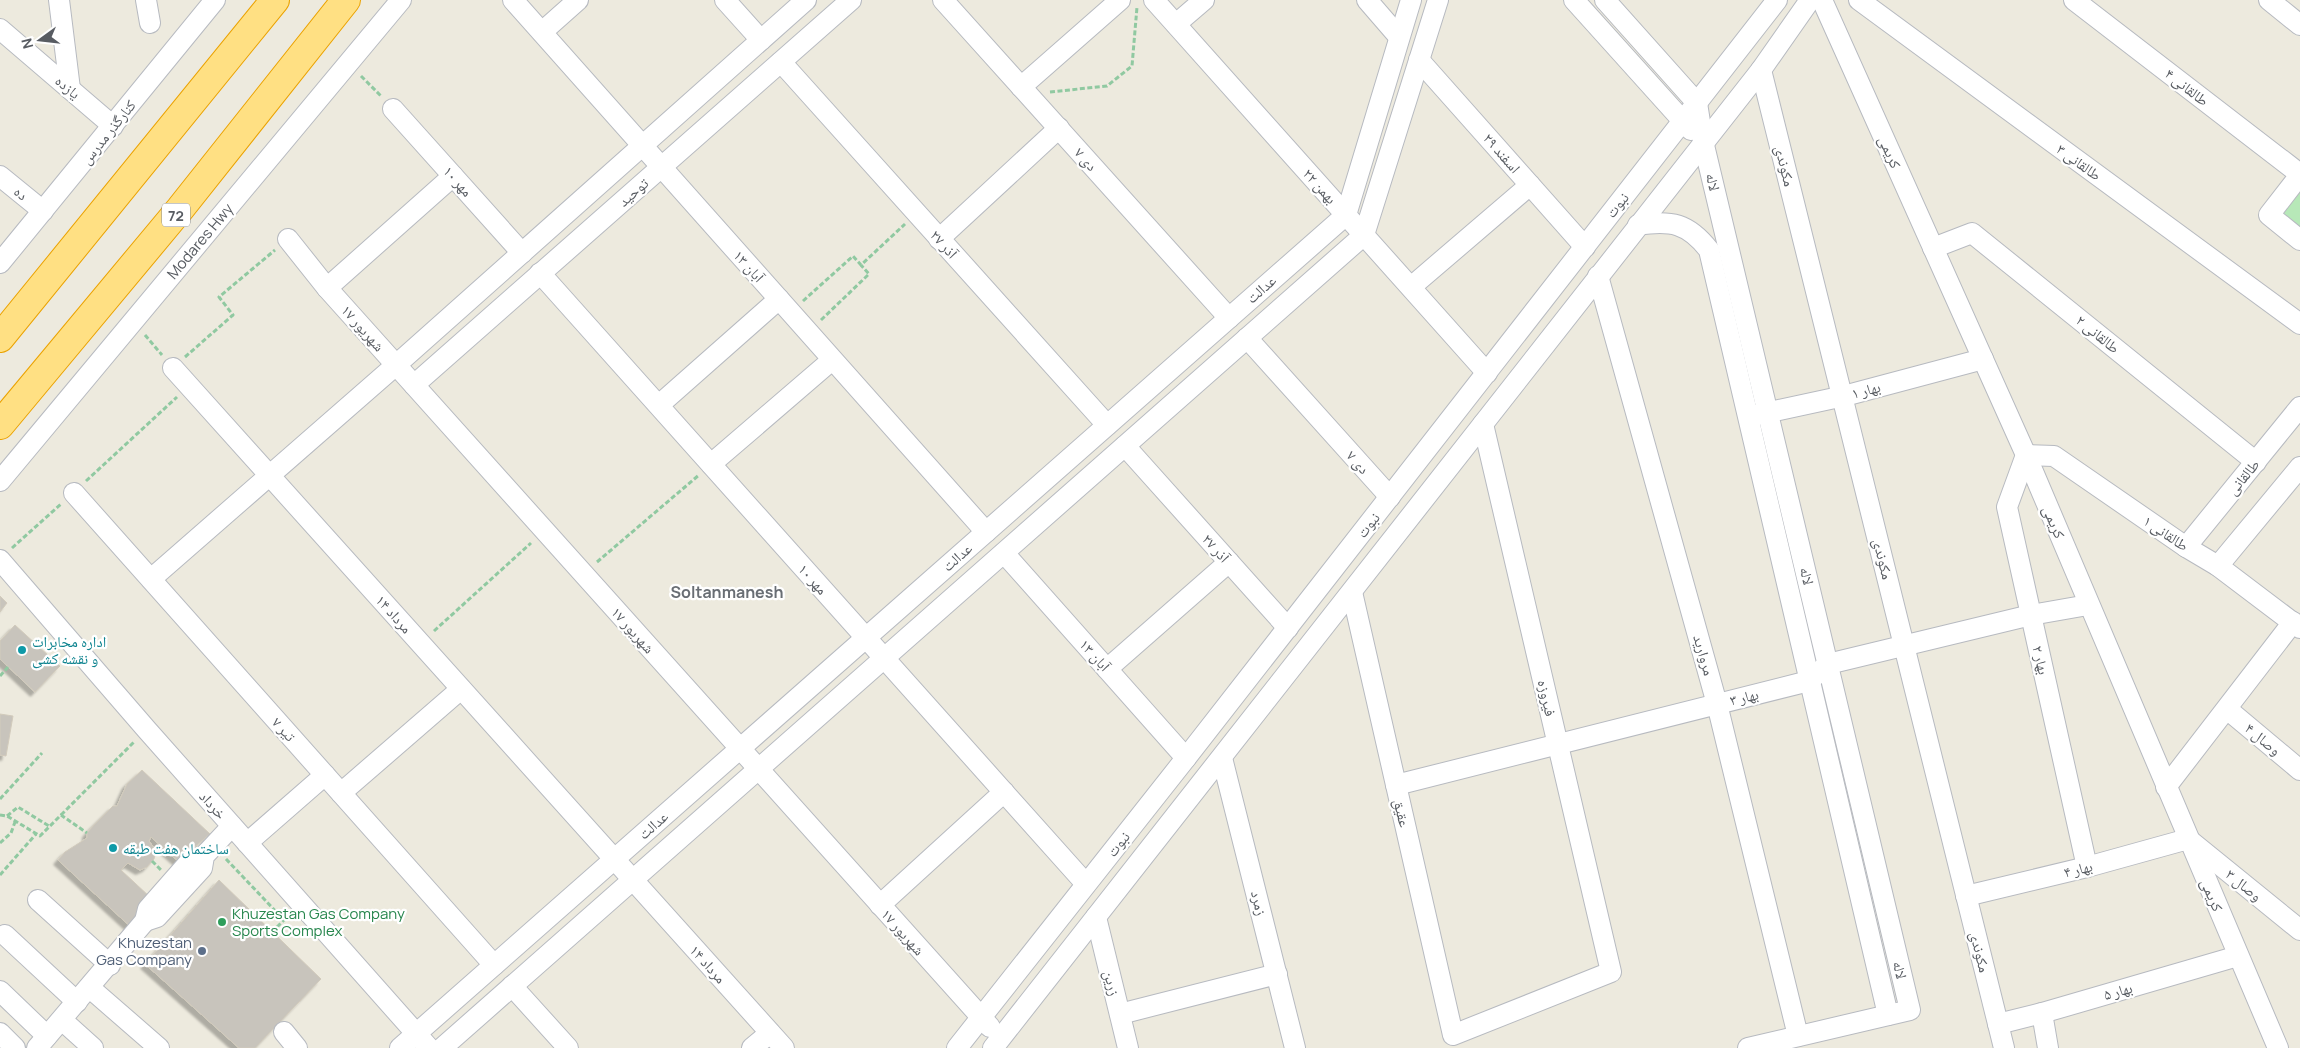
<svg xmlns="http://www.w3.org/2000/svg" width="2300" height="1048" font-family="Manrope,'Noto Naskh Arabic',sans-serif">
	<defs>
		<filter id="shadow"><feDropShadow dx="-4.5" dy="4.5" stdDeviation="1" flood-color="#0004"/></filter>
	</defs>
	<rect width="100%" height="100%" fill="#edeade"/>
	<path fill="#b7e8b8" d="M 2300,192 L 2300,231 L 2281,215 Z"/>
	<g fill="#c8c4bc" stroke="#d2cbbc" filter="url(#shadow)">
		<path d="M 0,596 L 7,603 L 0,612 Z"/>
		<path d="M 15,625 L 60,666 L 35,692 L 0,659 L 0,641 Z"/>
		<path d="M 0,714 L 13,716 L 6,756 L 0,755 Z"/>
		<path d="M 142,770 L 210,834 L 178,861 L 151,837 L 149,841 L 156,851 L 154,859 L 147,867 L 140,870 L 128,863 L 121,870 L 150,897 L 132,928 L 58,860 L 65,852 L 87,838 L 87,833 L 94,825 L 113,806 L 117,806 L 127,784 Z"/>
		<path d="M 219,880 L 321,979 L 255,1048 L 239,1048 L 145,964 Z"/>
	</g>
	<g fill="none" stroke-linecap="round" stroke-linejoin="round">
		<g stroke="#b7bac0" stroke-width="22">
			<g id="minor">
				<path d="M 59,0 L 70,89"/>
				<path d="M 146,0 L 150,23"/>
				<path d="M 513,0 L 986,532"/>
				<path d="M 725,0 L 761,40"/>
				<path d="M 943,0 L 1229,318"/>
				<path d="M 1154,0 L 1487,373"/>
				<path d="M 1367,0 L 1399,37"/>
				<path d="M 1574,0 L 1691,130"/>
				<path d="M 1605,0 L 1697,103 L 1703,141 L 1910,1010 L 1748,1048"/>
				<path d="M 1822,0 L 2026,455 L 2278,1048"/>
				<path d="M 1859,0 L 2300,324"/>
				<path d="M 2074,0 L 2300,174"/>
				<path d="M 2269,0 L 2300,25"/>
				<path d="M 1176,24 L 1204,0"/>
				<path d="M 0,29 L 113,126"/>
				<path d="M 542,32 L 578,0"/>
				<path d="M 1419,60 L 1585,247"/>
				<path d="M 781,62 L 1107,425"/>
				<path d="M 1761,70 L 2004,1048"/>
				<path d="M 1021,87 L 1120,0"/>
				<path d="M 393,109 L 522,253"/>
				<path d="M 2300,175 L 2269,215 L 2300,240"/>
				<path d="M 0,176 L 43,211"/>
				<path d="M 1638,225 C 1671,220 1688,223 1709,250 L 1888,1015"/>
				<path d="M 288,239 L 327,288 L 990,1027"/>
				<path d="M 939,239 L 1059,128"/>
				<path d="M 1933,248 L 1972,233 L 2256,462"/>
				<path d="M 0,263 L 215,0"/>
				<path d="M 540,273 L 1086,884"/>
				<path d="M 1598,276 L 1717,704 L 1798,1036"/>
				<path d="M 1411,287 L 1530,185"/>
				<path d="M 327,288 L 453,176"/>
				<path d="M 1247,338 L 1390,497"/>
				<path d="M 173,368 L 784,1048"/>
				<path d="M 414,385 L 851,0"/>
				<path d="M 659,405 L 779,299"/>
				<path d="M 1756,415 L 1844,396 L 1983,359"/>
				<path d="M 1125,446 L 1288,628"/>
				<path d="M 711,464 L 832,360"/>
				<path d="M 0,481 L 401,0"/>
				<path d="M 74,493 L 494,965"/>
				<path d="M 2186,547 L 2300,407"/>
				<path d="M 1004,553 L 1186,758"/>
				<path d="M 0,560 L 147,730 L 429,1048"/>
				<path d="M 2218,566 L 2300,467"/>
				<path d="M 151,579 L 396,365 L 806,0"/>
				<path d="M 1352,592 L 1453,1035 L 1611,972 L 1483,424"/>
				<path d="M 1107,669 L 1229,562"/>
				<path d="M 2227,709 L 2300,770"/>
				<path d="M 1222,758 L 1295,1048"/>
				<path d="M 1396,785 L 1809,681 L 1828,664 L 2031,615 L 2088,605"/>
				<path d="M 2166,787 L 2293,622"/>
				<path d="M 341,793 L 461,689"/>
				<path d="M 247,843 L 325,775"/>
				<path d="M 204,856 L 202,868 L 157,917 L 145,921 L 148,909 L 191,860 L 204,856 L 232,826"/>
				<path d="M 2087,867 L 2007,507 L 2026,455 L 2054,456 L 2186,547 L 2218,566 L 2300,628"/>
				<path d="M 1966,896 L 2087,867 L 2188,839 L 2300,930"/>
				<path d="M 38,900 L 110,965"/>
				<path d="M 880,905 L 1004,792"/>
				<path d="M 1096,917 L 1128,1048"/>
				<path d="M 5,935 L 77,1002"/>
				<path d="M 512,986 L 568,1048"/>
				<path d="M 90,988 L 159,1048"/>
				<path d="M 0,991 L 47,1036"/>
				<path d="M 2042,1013 L 2048,1048"/>
				<path d="M 1120,1014 L 1277,974"/>
				<path d="M 62,1020 L 93,1048"/>
				<path d="M 1998,1024 L 2042,1013 L 2238,956"/>
				<path d="M 284,1032 L 297,1048"/>
				<path d="M 0,1033 L 15,1048"/>
				<path d="M 37,1048 L 145,921"/>
				<path d="M 400,1048 L 1346,215 L 1411,0"/>
				<path d="M 442,1048 L 1364,235 L 1438,0"/>
				<path d="M 752,1048 L 770,1033"/>
				<path d="M 957,1048 L 1186,758 L 1777,0"/>
				<path d="M 993,1048 L 1761,70 L 1810,0"/>
			</g>
		</g>
		<g stroke="#eba200" stroke-width="30">
			<g id="highway">
				<path d="M 0,338 L 275,0"/>
				<path d="M 0,425 L 180,209 L 346,0"/>
			</g>
		</g>
		<g stroke="#90c9a1" stroke-width="3" stroke-dasharray="5 2.5" stroke-linecap="butt">
			<path d="M 361,76 L 381,96"/>
			<path d="M 1050,92 L 1107,86 L 1132,66 L 1137,7"/>
			<path d="M 803,301 L 853,256 L 861,265 L 905,224"/>
			<path d="M 821,320 L 869,274 L 861,265"/>
			<path d="M 145,335 L 162,355"/>
			<path d="M 185,357 L 233,315 L 219,297 L 275,250"/>
			<path d="M 86,481 L 177,397"/>
			<path d="M 12,548 L 61,504"/>
			<path d="M 597,562 L 699,475"/>
			<path d="M 434,631 L 531,543"/>
			<path d="M 0,676 L 8,667"/>
			<path d="M 0,799 L 42,753"/>
			<path d="M 0,815 L 7,816 L 40,836 L 61,815 L 87,833"/>
			<path d="M 61,815 L 135,741"/>
			<path d="M 7,816 L 18,807 L 49,826"/>
			<path d="M 0,843 L 11,833 L 15,822"/>
			<path d="M 226,859 L 284,920"/>
			<path d="M 152,861 L 161,870"/>
			<path d="M 0,875 L 36,834"/>
			<path d="M 277,927 L 284,920"/>
		</g>
		<use href="#minor" stroke="#fff" stroke-width="20"/>
		<use href="#highway" stroke="#ffe083" stroke-width="28"/>
	</g>
	<g fill="#0f9aa8" stroke="#fff" stroke-width="2">
		<circle cx="22" cy="650" r="5"/>
		<circle cx="113" cy="848" r="5"/>
	</g>
	<circle fill="#2e9e5b" stroke="#fff" stroke-width="2" cx="222" cy="922" r="5"/>
	<circle fill="#5c6f8a" stroke="#fff" stroke-width="2" cx="202" cy="951" r="5"/>
	<g text-anchor="middle" dominant-baseline="central" stroke-width="4.5" stroke-linejoin="round" paint-order="stroke">
		<rect fill="#fff" stroke="#8a8d91" stroke-width="1" x="162" y="203.5" width="28" height="23" rx="4"/>
		<g font-size="14" font-weight="bold" fill="#585c62">
			<text x="176" y="215">72</text>
		</g>
		<g font-size="15" fill="#585c62" stroke="#fff">
			<text transform="translate(68 87) rotate(40)">یازده</text>
			<text transform="translate(2187 87) rotate(38)">طالقانی ۴</text>
			<text transform="translate(108 132) rotate(-51)">کنارگذر مدرس</text>
			<text transform="translate(1890 152) rotate(66)">کریمی</text>
			<text transform="translate(1502 153) rotate(49)">۲۹ اسفند</text>
			<text transform="translate(1086 159) rotate(48)">۷ دی</text>
			<text transform="translate(2079 162) rotate(36)">طالقانی ۳</text>
			<text transform="translate(1785 166) rotate(76)">مکوندی</text>
			<text transform="translate(458 181) rotate(48)">۱۰ مهر</text>
			<text transform="translate(1713 182) rotate(77)">لاله</text>
			<text transform="translate(1320 186) rotate(48)">۲۲ بهمن</text>
			<text transform="translate(633 192) rotate(-41)">توحید</text>
			<text transform="translate(21 193) rotate(40)">ده</text>
			<text transform="translate(1617 205) rotate(-52)">نبوت</text>
			<text transform="translate(200 241) rotate(-50)">Modares Hwy</text>
			<text transform="translate(944 244) rotate(48)">۲۷ آذر</text>
			<text transform="translate(749 266) rotate(48)">۱۳ آبان</text>
			<text transform="translate(1261 289) rotate(-41)">عدالت</text>
			<text transform="translate(363 328) rotate(48)">۱۷ شهریور</text>
			<text transform="translate(2098 334) rotate(39)">طالقانی ۲</text>
			<text transform="translate(1866 390) rotate(-15)">بهار ۱</text>
			<text transform="translate(1358 462) rotate(48)">۷ دی</text>
			<text transform="translate(2243 477) rotate(-50)">طالقانی</text>
			<text transform="translate(2054 522) rotate(67)">کریمی</text>
			<text transform="translate(1368 525) rotate(-52)">نبوت</text>
			<text transform="translate(2166 533) rotate(34)">طالقانی ۱</text>
			<text transform="translate(1216 548) rotate(48)">۲۷ آذر</text>
			<text transform="translate(957 557) rotate(-41)">عدالت</text>
			<text transform="translate(1883 559) rotate(76)">مکوندی</text>
			<text transform="translate(1807 576) rotate(77)">لاله</text>
			<text transform="translate(813 579) rotate(48)">۱۰ مهر</text>
			<text transform="translate(394 614) rotate(48)">۱۴ مرداد</text>
			<text transform="translate(633 630) rotate(48)">۱۷ شهریور</text>
			<text transform="translate(1095 655) rotate(48)">۱۳ آبان</text>
			<text transform="translate(1704 655) rotate(74)">مروارید</text>
			<text transform="translate(2041 660) rotate(77)">بهار ۲</text>
			<text transform="translate(1744 697) rotate(-14)">بهار ۳</text>
			<text transform="translate(1547 698) rotate(77)">فیروزه</text>
			<text transform="translate(284 729) rotate(48)">۷ تیر</text>
			<text transform="translate(2263 739) rotate(40)">وصال ۴</text>
			<text transform="translate(213 805) rotate(48)">خرداد</text>
			<text transform="translate(1402 813) rotate(77)">عقیق</text>
			<text transform="translate(653 825) rotate(-41)">عدالت</text>
			<text transform="translate(1118 844) rotate(-52)">نبوت</text>
			<text transform="translate(2078 869) rotate(-14)">بهار ۴</text>
			<text transform="translate(2244 885) rotate(39)">وصال ۳</text>
			<text transform="translate(2212 895) rotate(67)">کریمی</text>
			<text transform="translate(1259 903) rotate(76)">زمرد</text>
			<text transform="translate(903 932) rotate(48)">۱۷ شهریور</text>
			<text transform="translate(1980 952) rotate(76)">مکوندی</text>
			<text transform="translate(708 964) rotate(48)">۱۴ مرداد</text>
			<text transform="translate(1900 970) rotate(77)">لاله</text>
			<text transform="translate(1112 983) rotate(76)">زرین</text>
			<text transform="translate(2118 991) rotate(-16)">بهار ۵</text>
		</g>
		<g font-size="15" fill="#0d838f" stroke="#fff" text-anchor="start">
			<text x="32" y="641">اداره مخابرات<tspan x="32" dy="17">و نقشه کشی</tspan></text>
			<text x="123" y="848">ساختمان هفت طبقه</text>
		</g>
		<g font-size="15" fill="#27864d" stroke="#fff" text-anchor="start">
			<text x="232" y="913">Khuzestan Gas Company<tspan x="232" dy="17">Sports Complex</tspan></text>
		</g>
		<g font-size="15" fill="#4e5e75" stroke="#fff" text-anchor="end">
			<text x="192" y="942">Khuzestan<tspan x="192" dy="17">Gas Company</tspan></text>
		</g>
		<g font-size="16" font-weight="bold" fill="#696e74" stroke="#fff">
			<text x="727" y="592">Soltanmanesh</text>
		</g>
	</g>
	<g transform="translate(40 40) rotate(255)" stroke="#ffffff" stroke-width="4" paint-order="stroke">
	<path d="M0-4L9 19L0 12L-9 19Z" fill="#585c62"/>
	<text y="-8" font-size="14" font-weight="bold" text-anchor="middle" fill="#585c62">N</text>
	</g>
</svg>
